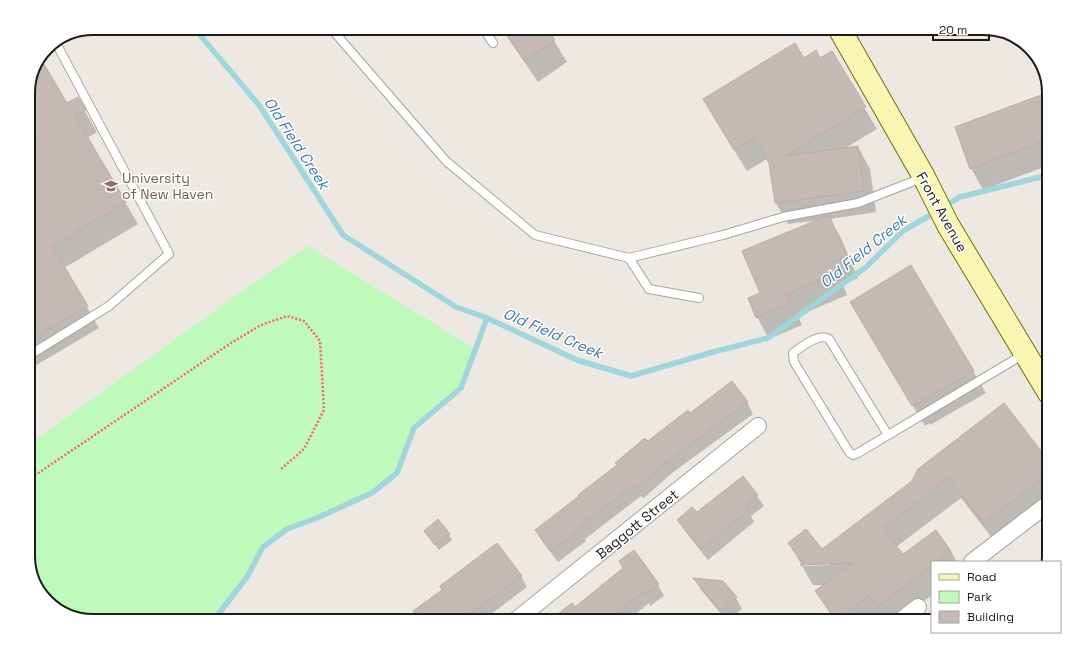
<svg xmlns="http://www.w3.org/2000/svg" width="1077" height="649" font-family="'Space Grotesk',sans-serif">
	<rect width="100%" height="100%" fill="#ede8e1"/>
	<path fill="#bff9bc" d="M 308,246 L 475,349 L 461,388 L 414,428 L 397,473 L 372,493 L 317,518 L 287,529 L 263,547 L 247,577 L 213,621 L 93,621 L 60,612 L 37,589 L 28,560 L 28,445 L 252,284 Z"/>
	<g fill="#0003" fill-rule="evenodd">
		<path d="M 501,28 L 546,28 L 567,62 L 538,82 Z"/>
		<path d="M 758,28 L 776,28 L 762,36 Z"/>
		<path d="M 831,52 L 877,129 L 844,149 L 858,147 L 870,169 L 876,212 L 830,219 L 841,238 L 858,278 L 843,285 L 847,295 L 798,316 L 802,325 L 769,339 L 757,317 L 761,294 L 819,220 L 788,224 L 776,203 L 771,164 L 767,159 L 747,171 L 716,121 L 803,59 L 820,59 Z"/>
		<path d="M 28,89 L 67,105 L 77,98 L 97,132 L 87,138 L 138,224 L 64,268 L 99,328 L 28,370 Z"/>
		<path d="M 1049,93 L 1049,165 L 983,190 L 971,168 Z"/>
		<path d="M 864,324 L 973,371 L 986,393 L 930,425 L 929,423 L 925,426 Z"/>
		<path d="M 747,402 L 753,414 L 672,473 L 644,498 L 641,496 L 585,539 L 586,541 L 558,562 L 542,541 L 536,530 L 648,442 L 690,414 Z"/>
		<path d="M 1049,462 L 1049,502 L 996,543 L 961,498 L 896,547 L 903,556 L 951,551 L 957,562 L 932,562 L 932,595 L 897,621 L 885,621 L 881,616 L 874,621 L 835,621 L 816,591 L 825,585 L 813,585 L 789,543 L 822,550 L 913,481 ZM 830,563 L 830,565 L 803,566 L 803,564 Z"/>
		<path d="M 743,477 L 764,506 L 751,516 L 754,522 L 708,560 L 685,531 L 678,520 L 697,514 Z"/>
		<path d="M 425,531 L 449,535 L 452,540 L 439,550 Z"/>
		<path d="M 624,568 L 658,585 L 664,596 L 650,606 L 649,603 L 627,621 L 562,621 Z"/>
		<path d="M 521,576 L 527,587 L 482,621 L 405,621 L 415,613 Z"/>
		<path d="M 695,580 L 736,598 L 742,609 L 727,621 L 701,590 Z"/>
	</g>
	<g fill="none" stroke-linecap="round" stroke-linejoin="round">
		<g stroke="#a1d5dc" stroke-width="5.5">
			<path d="M 194,28 L 259,105 L 343,235 L 456,307 L 487,318 L 577,360 L 631,376 L 713,352 L 768,338 L 866,267 L 903,231 L 936,212"/>
			<path d="M 943,207 L 960,197 L 1049,175"/>
			<path d="M 213,621 L 247,577 L 263,547 L 287,529 L 317,518 L 372,493 L 397,473 L 414,428 L 461,388 L 487,318"/>
		</g>
	</g>
	<g fill="#c5b9b5" stroke="#bfaca4">
		<path d="M 502,28 L 547,28 L 555,40 L 525,61 Z"/>
		<path d="M 795,43 L 804,58 L 816,50 L 820,58 L 832,51 L 866,107 L 785,156 L 858,146 L 864,191 L 775,203 L 769,163 L 754,138 L 734,150 L 703,99 Z"/>
		<path d="M 41,59 L 67,103 L 78,97 L 86,110 L 75,116 L 126,202 L 52,246 L 88,306 L 28,341 L 28,89 Z"/>
		<path d="M 1049,92 L 1049,139 L 970,169 L 955,127 Z"/>
		<path d="M 829,215 L 847,257 L 831,263 L 836,273 L 786,294 L 790,303 L 756,318 L 748,298 L 760,293 L 742,251 Z"/>
		<path d="M 911,265 L 974,371 L 917,404 L 916,403 L 912,406 L 850,302 Z"/>
		<path d="M 732,381 L 748,402 L 666,462 L 637,488 L 634,485 L 579,527 L 581,529 L 551,551 L 535,530 L 579,496 L 578,495 L 617,465 L 615,463 L 645,438 L 648,441 L 688,410 L 690,413 Z"/>
		<path d="M 1004,403 L 1049,461 L 1049,473 L 984,523 L 948,478 L 883,528 L 903,554 L 936,530 L 951,551 L 936,562 L 932,562 L 932,565 L 877,607 L 869,596 L 836,620 L 815,591 L 853,563 L 800,565 L 803,563 L 788,543 L 806,529 L 822,549 L 912,481 L 918,469 Z"/>
		<path d="M 743,476 L 758,495 L 745,505 L 749,510 L 701,549 L 677,520 L 692,507 L 697,512 Z"/>
		<path d="M 438,519 L 450,534 L 435,545 L 424,531 Z"/>
		<path d="M 497,543 L 522,576 L 462,620 L 420,621 L 413,611 L 442,590 L 440,586 Z"/>
		<path d="M 634,550 L 659,584 L 643,595 L 642,593 L 606,621 L 549,621 L 572,603 L 575,607 L 623,568 L 619,561 Z"/>
		<path d="M 693,578 L 723,581 L 737,597 L 721,611 Z"/>
	</g>
	<g fill="none" stroke-linecap="round" stroke-linejoin="round">
		<g stroke="#a3a3a3" stroke-width="10">
			<g id="lane">
				<path d="M 483,28 L 493,43"/>
				<path d="M 335,33 L 446,161 L 535,235 L 629,258 L 723,235 L 783,217 L 858,203 L 922,178"/>
				<path d="M 629,258 L 649,289 L 699,298"/>
				<path d="M 28,356 L 109,306 L 169,254 L 56,43"/>
				<path d="M 888,435 L 829,339 C 820,332 801,347 793,353 L 794,362 L 849,452 L 853,455 L 858,453 L 1024,354"/>
			</g>
		</g>
		<g stroke="#a3a3a3" stroke-width="18">
			<g id="street">
				<path d="M 972,562 L 1049,503"/>
				<path d="M 515,621 L 758,426"/>
				<path d="M 900,621 L 918,607"/>
			</g>
		</g>
		<g stroke="#717004" stroke-width="24">
			<path id="secondary" d="M 839,28 L 924,177 L 948,225 L 1049,393"/>
		</g>
		<path stroke="#fa6568" stroke-width="2.5" stroke-dasharray="2 2" stroke-linecap="butt" d="M 28,480 L 231,343 L 261,325 L 287,316 L 304,321 L 320,341 L 324,410 L 304,449 L 280,470"/>
		<use href="#lane" stroke="#fff" stroke-width="8"/>
		<use href="#street" stroke="#fff" stroke-width="16"/>
		<use href="#secondary" stroke="#f9f5b3" stroke-width="22"/>
	</g>
	<defs>
		<g id="university-bare" transform="scale(1.08)"><path d="M0-5L7-2L0 1L-7-2ZM-4 1L0 2.5L4 1V4Q0 6-4 4Z" fill="#8d6e63" stroke="#fff" stroke-width="2.5" paint-order="stroke"/></g>
	</defs>
	<g fill-rule="evenodd">
		<use href="#university-bare" x="111" y="186"/>
	</g>
	<g text-anchor="middle" dominant-baseline="central" stroke-width="3" stroke-linejoin="round" paint-order="stroke">
		<g font-size="14" fill="#785e54" stroke="#fff" text-anchor="start">
			<text x="122" y="178">University<tspan x="122" dy="16">of New Haven</tspan></text>
		</g>
		<g font-size="14" fill="#1c1c1c" stroke="#fff">
			<text transform="translate(942 212) rotate(61)">Front Avenue</text>
			<text transform="translate(637 524) rotate(-39)">Baggott Street</text>
		</g>
		<g font-size="15" font-style="italic" fill="#42799c" stroke="#fff">
			<text transform="translate(297 143) rotate(57)">Old Field Creek</text>
			<text transform="translate(863 251) rotate(-39)">Old Field Creek</text>
			<text transform="translate(553 333) rotate(23)">Old Field Creek</text>
		</g>
	</g>
	<path d="M0 0H1077V649H0ZM93 35H984A58 58 0 0 1 1042 93V556A58 58 0 0 1 984 614H93A58 58 0 0 1 35 556V93A58 58 0 0 1 93 35Z" fill="#fff" fill-rule="evenodd"/>
	<path fill="none" stroke="#1c1c1c" stroke-width="2" d="M93 35H984A58 58 0 0 1 1042 93V556A58 58 0 0 1 984 614H93A58 58 0 0 1 35 556V93A58 58 0 0 1 93 35Z"/>
	<rect x="931" y="561" width="130" height="72" fill="#ffffff" stroke="#a4a4a4"/>
	<rect x="939" y="574" width="20" height="6" fill="#f9f5b3" stroke="#a4a4a4"/>
	<text x="967" y="581" font-size="12" fill="#1c1c1c">Road</text>
	<rect x="939" y="591" width="20" height="12" fill="#bff9bc" stroke="#a4a4a4"/>
	<text x="967" y="601" font-size="12" fill="#1c1c1c">Park</text>
	<rect x="939" y="611" width="20" height="12" fill="#c5b9b5" stroke="#a4a4a4"/>
	<text x="967" y="621" font-size="12" fill="#1c1c1c">Building</text>
	<path d="M933 34v6h56v-6" fill="none" stroke="#1c1c1c" stroke-width="2"/>
	<text x="939" y="34" font-size="12" fill="#1c1c1c" stroke="#ffffff" stroke-width="3" paint-order="stroke">20 m</text>
</svg>
